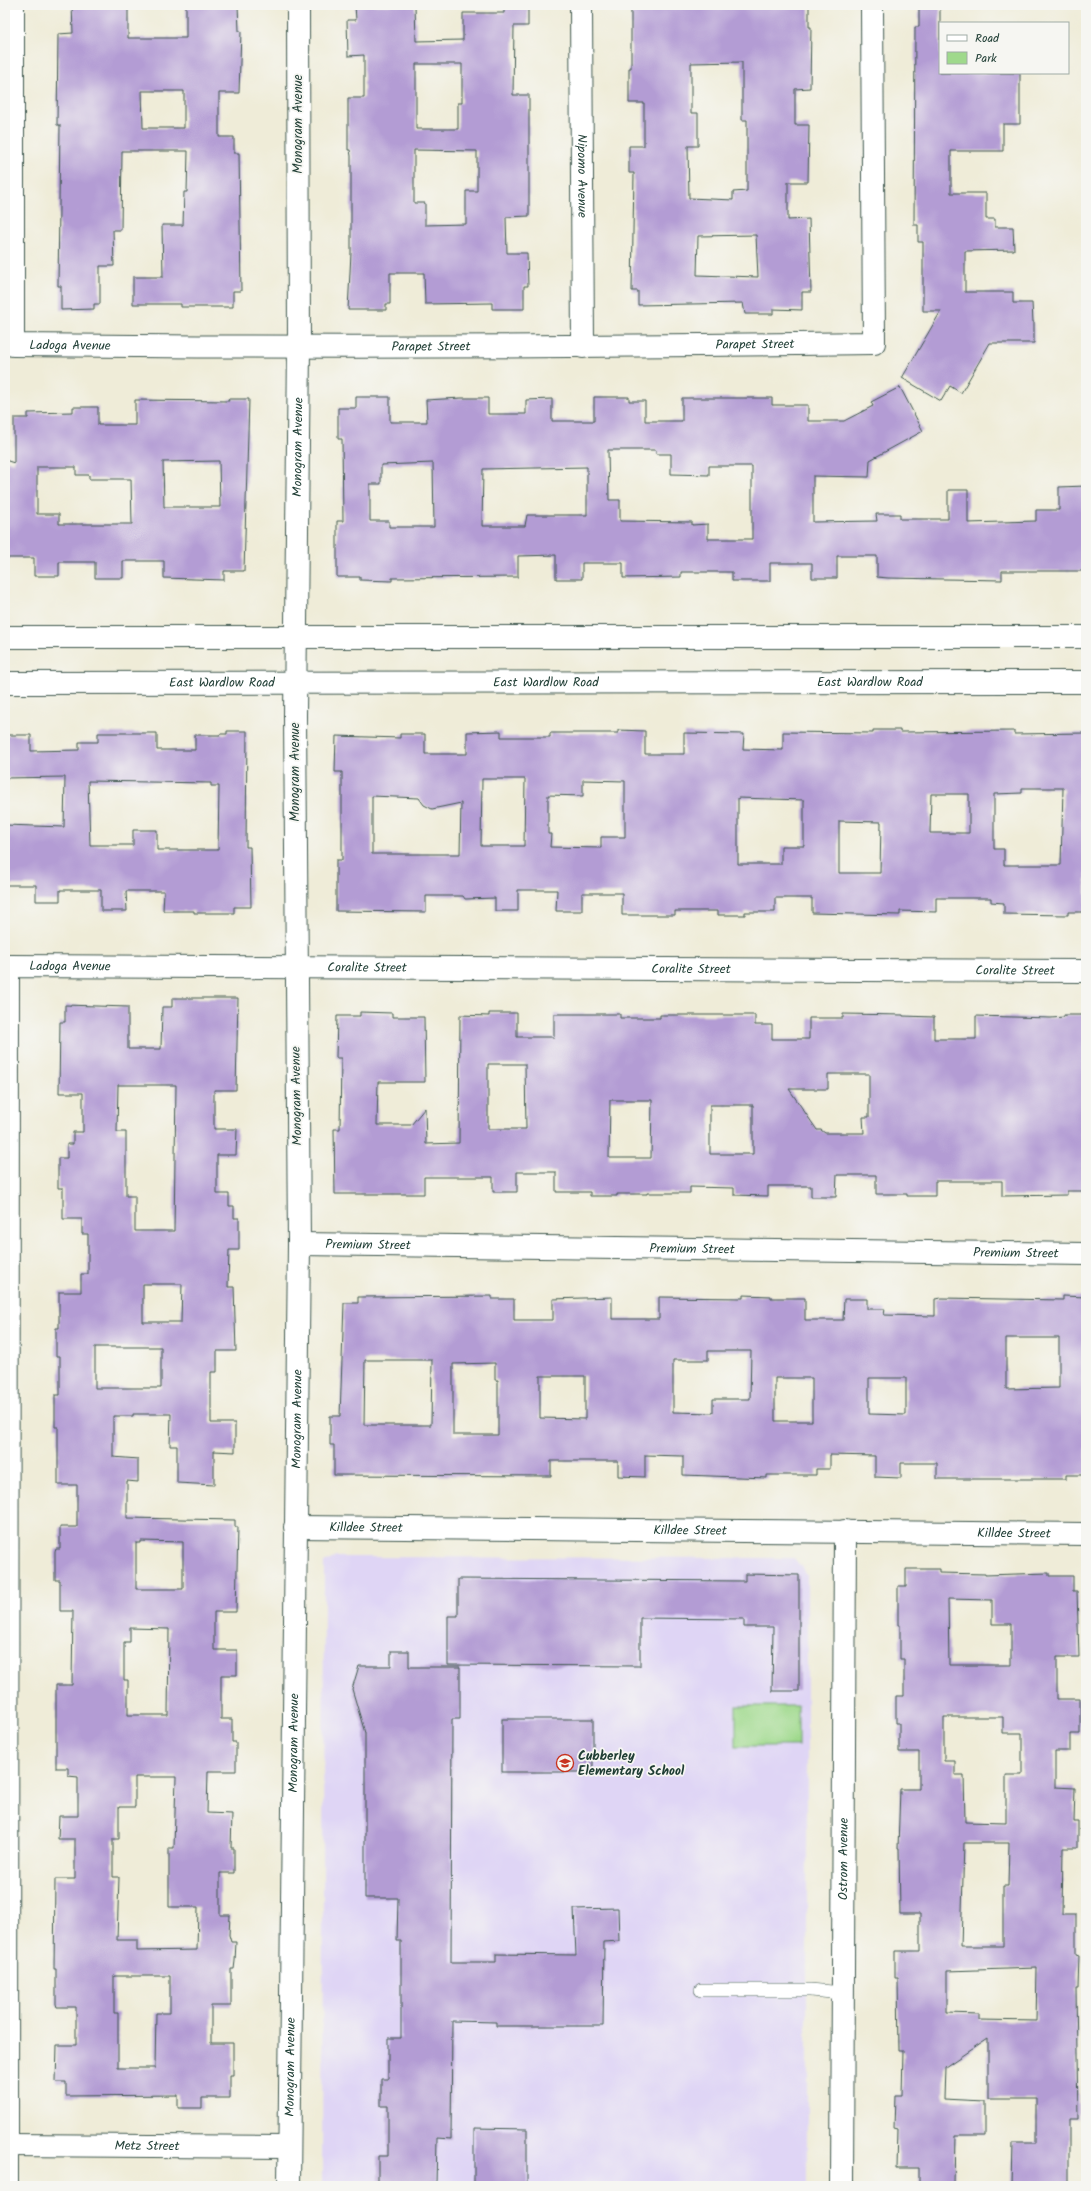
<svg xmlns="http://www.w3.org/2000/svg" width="1091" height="2191" font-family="Kalam,sans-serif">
	<rect width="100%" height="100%" fill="#f6f6f2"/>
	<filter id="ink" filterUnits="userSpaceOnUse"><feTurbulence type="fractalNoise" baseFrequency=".025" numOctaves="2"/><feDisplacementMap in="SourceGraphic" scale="8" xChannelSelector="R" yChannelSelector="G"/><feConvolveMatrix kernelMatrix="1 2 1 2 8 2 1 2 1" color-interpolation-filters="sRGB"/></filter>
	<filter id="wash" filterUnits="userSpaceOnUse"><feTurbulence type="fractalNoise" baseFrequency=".012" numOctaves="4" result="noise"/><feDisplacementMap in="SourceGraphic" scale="16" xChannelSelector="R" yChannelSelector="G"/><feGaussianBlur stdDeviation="0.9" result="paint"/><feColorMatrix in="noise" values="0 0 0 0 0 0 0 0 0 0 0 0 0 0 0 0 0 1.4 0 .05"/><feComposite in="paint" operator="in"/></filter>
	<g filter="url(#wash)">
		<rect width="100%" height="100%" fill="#efecd8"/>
		<path fill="#dfd5f5" d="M 336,1557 L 794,1558 L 807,1574 L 807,2186 L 322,2186 L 324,1563 Z"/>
		<rect fill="#9fd98c" stroke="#5f8b60" x="736" y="1706" width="62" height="40"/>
		<g id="blocks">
			<g fill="#b39cd4" fill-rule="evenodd">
				<path d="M 72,5 L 128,5 L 128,38 L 186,38 L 186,5 L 238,5 L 239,31 L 241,31 L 239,93 L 219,93 L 219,137 L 234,137 L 234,153 L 239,153 L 241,291 L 233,291 L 233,307 L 181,307 L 181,304 L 133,304 L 133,277 L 163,277 L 162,225 L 183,225 L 184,192 L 187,192 L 188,151 L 122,151 L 121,230 L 113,230 L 114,266 L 100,266 L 100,304 L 94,304 L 94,309 L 61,310 L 61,286 L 58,286 L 60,125 L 57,125 L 58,34 L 73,33 ZM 142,91 L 184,91 L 184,128 L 143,128 Z"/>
				<path d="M 355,5 L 415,5 L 416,41 L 463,40 L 463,13 L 504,13 L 504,5 L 528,5 L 528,26 L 514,26 L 513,95 L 529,95 L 529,216 L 506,217 L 507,253 L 527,253 L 528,286 L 524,286 L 524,309 L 492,309 L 492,303 L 425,304 L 424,273 L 390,273 L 390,304 L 386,304 L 386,310 L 348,310 L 351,253 L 351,156 L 350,150 L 348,150 L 348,98 L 364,98 L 364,55 L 348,56 L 347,20 L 356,20 ZM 416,64 L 462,64 L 462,103 L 458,103 L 458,129 L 416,129 ZM 414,150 L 477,151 L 477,191 L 466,191 L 466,224 L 425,225 L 425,203 L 414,203 Z"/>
				<path d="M 631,5 L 809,5 L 809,27 L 811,27 L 810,88 L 795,89 L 795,125 L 809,125 L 808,182 L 788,182 L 788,220 L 809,219 L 811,292 L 802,292 L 802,310 L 773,309 L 773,314 L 745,314 L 743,303 L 638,305 L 638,291 L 632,291 L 634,173 L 629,173 L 629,146 L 644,146 L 644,103 L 629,103 L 629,68 L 631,68 ZM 742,62 L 742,120 L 747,120 L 747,191 L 733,192 L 733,200 L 689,198 L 688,146 L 698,146 L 698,113 L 691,113 L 691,63 ZM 756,235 L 758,277 L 697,275 L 698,236 Z"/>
				<path d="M 919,5 L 940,5 L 940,73 L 1020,73 L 1020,124 L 1003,124 L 1003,151 L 951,151 L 951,193 L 986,193 L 986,219 L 995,219 L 995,227 L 1013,227 L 1014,250 L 965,251 L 965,292 L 1013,292 L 1013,303 L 1032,303 L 1033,322 L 1034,322 L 1034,343 L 990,343 L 961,393 L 950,386 L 941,401 L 902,378 L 941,311 L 923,311 L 923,242 L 918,242 L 918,225 L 914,225 L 915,27 L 919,27 Z"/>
				<path d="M 900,387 L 923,431 L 870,460 L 869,477 L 813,476 L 813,522 L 877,521 L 876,514 L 900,514 L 900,519 L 948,519 L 948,490 L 968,490 L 968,523 L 1036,521 L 1036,510 L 1059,510 L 1059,487 L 1086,486 L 1086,571 L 1002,571 L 1002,580 L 888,578 L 877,577 L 877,556 L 837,556 L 837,578 L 812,578 L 812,563 L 770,563 L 770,581 L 732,581 L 732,572 L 681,572 L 681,577 L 623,578 L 623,563 L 582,563 L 582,579 L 556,579 L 556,555 L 518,556 L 518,577 L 392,578 L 392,581 L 360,580 L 360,577 L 337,577 L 337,521 L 343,521 L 342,439 L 338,439 L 338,408 L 356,408 L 356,397 L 390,397 L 390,422 L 427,422 L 426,400 L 461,398 L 488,398 L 488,414 L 526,414 L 526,400 L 552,399 L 552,421 L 594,421 L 594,397 L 629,397 L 629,401 L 645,401 L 645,421 L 682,421 L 682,398 L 772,398 L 772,405 L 808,405 L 808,421 L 844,421 L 873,406 L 871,402 ZM 608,450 L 656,450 L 656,454 L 671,454 L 671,474 L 709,475 L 709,466 L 752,466 L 752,539 L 708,539 L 708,524 L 692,525 L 692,522 L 620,521 L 620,500 L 609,500 ZM 433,463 L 434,527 L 389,527 L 389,521 L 370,521 L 370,484 L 381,484 L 381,465 ZM 587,467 L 587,515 L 527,515 L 525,526 L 482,526 L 483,469 Z"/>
				<path d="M 228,399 L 249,399 L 244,571 L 224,571 L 224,580 L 164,578 L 164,561 L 123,561 L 123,578 L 95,578 L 95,562 L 59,562 L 59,576 L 34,576 L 34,558 L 5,558 L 5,460 L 14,463 L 14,418 L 28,418 L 28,413 L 73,412 L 73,407 L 98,407 L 98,425 L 135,425 L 135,400 L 229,401 ZM 219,461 L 220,507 L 164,507 L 163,462 ZM 37,467 L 76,467 L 76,475 L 89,475 L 89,479 L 131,479 L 132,524 L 59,524 L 59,514 L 37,514 Z"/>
				<path d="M 618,730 L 645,731 L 645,754 L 684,754 L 684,733 L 744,734 L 743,749 L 783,750 L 783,732 L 873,733 L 873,730 L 900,730 L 900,732 L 1014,731 L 1014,734 L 1086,733 L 1086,912 L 1068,912 L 1068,915 L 1004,914 L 1004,903 L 991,902 L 991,898 L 936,898 L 936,912 L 900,911 L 900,915 L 812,913 L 812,898 L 775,898 L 775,912 L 745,912 L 745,915 L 718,915 L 718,911 L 675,911 L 675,915 L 622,915 L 622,893 L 582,893 L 582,911 L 556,911 L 557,890 L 518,890 L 518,911 L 495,911 L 495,898 L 465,899 L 463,896 L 426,896 L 426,912 L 336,911 L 336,860 L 342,860 L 342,772 L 335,772 L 336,736 L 400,738 L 400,734 L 425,734 L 425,754 L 467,754 L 467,732 L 501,731 L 501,737 L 550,737 L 550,733 L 618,733 ZM 482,779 L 525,779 L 524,846 L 481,846 ZM 583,780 L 625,781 L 625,837 L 601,837 L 601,848 L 550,847 L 551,834 L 548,834 L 548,795 L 583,796 ZM 1022,788 L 1063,788 L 1061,865 L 1004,865 L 1004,849 L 994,849 L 994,794 L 1022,793 ZM 931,794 L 969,794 L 969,833 L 930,833 ZM 372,796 L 419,798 L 424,805 L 432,809 L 461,803 L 460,854 L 372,854 ZM 738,798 L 804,800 L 804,846 L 781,846 L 781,864 L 738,864 ZM 839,821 L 881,822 L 880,873 L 839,873 Z"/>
				<path d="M 227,731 L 247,731 L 246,847 L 250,847 L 251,907 L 234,907 L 234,913 L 194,913 L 194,911 L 163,911 L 164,891 L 126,891 L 127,911 L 101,911 L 101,890 L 60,890 L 60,901 L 36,901 L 36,885 L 5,885 L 5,825 L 64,827 L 65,777 L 5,778 L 5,735 L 31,735 L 31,751 L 79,750 L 79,742 L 98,742 L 98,733 L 157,733 L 157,750 L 195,750 L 195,735 L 220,735 L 220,734 L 227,734 ZM 88,781 L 211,783 L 211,786 L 219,786 L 218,850 L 157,850 L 157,830 L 133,830 L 133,845 L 90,845 Z"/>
				<path d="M 172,998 L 238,998 L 236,1090 L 214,1090 L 214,1129 L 237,1129 L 236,1155 L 217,1155 L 217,1194 L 229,1194 L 229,1206 L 234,1206 L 234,1218 L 239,1218 L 239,1250 L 229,1250 L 228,1287 L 234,1287 L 236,1351 L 217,1351 L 217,1372 L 211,1372 L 211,1423 L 235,1423 L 235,1452 L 214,1451 L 214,1485 L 177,1483 L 177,1446 L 170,1446 L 171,1414 L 133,1414 L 133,1416 L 113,1416 L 113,1457 L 138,1459 L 138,1482 L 127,1481 L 127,1518 L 235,1520 L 235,1527 L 238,1527 L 236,1612 L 214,1612 L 214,1650 L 237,1650 L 237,1675 L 221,1675 L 221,1719 L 232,1719 L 232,1742 L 236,1742 L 236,1771 L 208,1771 L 207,1813 L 232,1814 L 231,1848 L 234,1848 L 234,1873 L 220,1873 L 220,1915 L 230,1915 L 229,1935 L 231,1942 L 236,1942 L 235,1961 L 234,1969 L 231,1969 L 231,2006 L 211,2006 L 211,2043 L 233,2043 L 233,2075 L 230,2075 L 230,2098 L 202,2098 L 202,2108 L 178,2108 L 178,2095 L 66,2096 L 66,2082 L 56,2082 L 57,2045 L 76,2045 L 76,2007 L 57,2007 L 56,2004 L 56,1969 L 54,1969 L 55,1879 L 75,1879 L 75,1839 L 58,1839 L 59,1816 L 78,1816 L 78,1777 L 68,1776 L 68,1768 L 56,1768 L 56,1685 L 72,1685 L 73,1611 L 60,1611 L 60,1580 L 55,1580 L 55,1552 L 56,1549 L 60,1549 L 60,1527 L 77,1527 L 77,1485 L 58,1485 L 58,1427 L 55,1427 L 55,1395 L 60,1395 L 60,1356 L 56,1356 L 56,1328 L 59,1328 L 59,1292 L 81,1292 L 81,1274 L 88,1274 L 88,1234 L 82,1234 L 82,1219 L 63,1219 L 63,1188 L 58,1188 L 58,1158 L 67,1158 L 67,1144 L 73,1144 L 73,1132 L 83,1132 L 83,1093 L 59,1093 L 60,1022 L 65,1022 L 65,1005 L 128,1007 L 128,1049 L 161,1049 L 162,1007 L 172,1007 ZM 118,1085 L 176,1085 L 174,1231 L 135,1231 L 135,1196 L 126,1196 L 126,1132 L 117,1132 ZM 143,1284 L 182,1284 L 181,1322 L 143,1322 ZM 95,1347 L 161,1347 L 161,1388 L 95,1388 ZM 141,1541 L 183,1542 L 183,1589 L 136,1589 L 136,1543 L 141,1543 ZM 130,1628 L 169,1629 L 168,1715 L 128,1715 L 128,1680 L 124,1680 L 124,1642 L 130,1642 ZM 135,1777 L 176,1777 L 174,1848 L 169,1848 L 169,1907 L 198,1907 L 197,1950 L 137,1951 L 137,1940 L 117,1940 L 119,1877 L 113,1877 L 113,1839 L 119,1839 L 119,1807 L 135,1807 ZM 114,1976 L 170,1976 L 170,2013 L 156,2013 L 155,2068 L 118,2068 L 118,2013 L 114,2013 Z"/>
				<path d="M 360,1012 L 392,1013 L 392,1017 L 424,1017 L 425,1082 L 378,1082 L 377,1125 L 411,1125 L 425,1108 L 426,1144 L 459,1143 L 460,1015 L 489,1016 L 489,1013 L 517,1013 L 517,1037 L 554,1037 L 554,1014 L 620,1014 L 620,1018 L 660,1018 L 660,1015 L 755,1015 L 755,1025 L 772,1025 L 772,1039 L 809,1039 L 809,1018 L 843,1018 L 843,1014 L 903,1015 L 903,1016 L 934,1017 L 934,1039 L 976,1039 L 976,1016 L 1051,1018 L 1064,1017 L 1064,1015 L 1086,1015 L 1086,1169 L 1084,1169 L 1084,1191 L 1067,1191 L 1067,1195 L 1002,1196 L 1002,1181 L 935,1181 L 935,1196 L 907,1196 L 907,1194 L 876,1194 L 876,1175 L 837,1175 L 836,1197 L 811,1197 L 811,1186 L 768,1186 L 768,1196 L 734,1195 L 734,1188 L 690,1187 L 690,1193 L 647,1193 L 647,1194 L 617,1194 L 617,1196 L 590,1196 L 590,1192 L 556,1192 L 556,1172 L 517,1172 L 517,1192 L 493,1192 L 493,1177 L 424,1177 L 424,1194 L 335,1194 L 334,1129 L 340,1129 L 341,1058 L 336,1058 L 337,1016 L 360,1016 ZM 488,1064 L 525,1064 L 526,1129 L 488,1129 ZM 828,1074 L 869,1074 L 869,1117 L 863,1117 L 864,1133 L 825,1133 L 821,1130 L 817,1130 L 789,1089 L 828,1089 ZM 610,1100 L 652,1100 L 651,1158 L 609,1158 ZM 710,1105 L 753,1105 L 753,1154 L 710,1154 Z"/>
				<path d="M 743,1295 L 771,1296 L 771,1298 L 805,1298 L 805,1320 L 843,1320 L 844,1299 L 867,1299 L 867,1309 L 885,1309 L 884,1315 L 935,1316 L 935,1299 L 942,1298 L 1063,1300 L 1063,1296 L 1086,1297 L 1086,1475 L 1066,1475 L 1066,1479 L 937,1479 L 937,1463 L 901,1463 L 901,1478 L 875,1477 L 875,1456 L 830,1455 L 830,1469 L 816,1469 L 816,1475 L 767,1475 L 767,1478 L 683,1475 L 683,1456 L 645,1455 L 645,1477 L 618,1476 L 618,1461 L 551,1461 L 551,1476 L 334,1475 L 334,1445 L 330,1445 L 330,1416 L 340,1416 L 344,1303 L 358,1303 L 358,1297 L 492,1296 L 492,1299 L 514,1299 L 514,1320 L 553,1320 L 553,1299 L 612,1297 L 612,1319 L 659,1319 L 659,1297 L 743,1298 ZM 1006,1338 L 1059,1338 L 1059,1388 L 1006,1389 ZM 708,1351 L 751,1351 L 750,1399 L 713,1399 L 713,1413 L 673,1412 L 673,1360 L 708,1360 ZM 365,1360 L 432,1360 L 431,1425 L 364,1425 ZM 495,1363 L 495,1380 L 498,1380 L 498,1435 L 453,1435 L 453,1364 ZM 540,1376 L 585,1376 L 585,1419 L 540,1418 ZM 775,1378 L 812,1378 L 812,1421 L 775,1421 ZM 869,1378 L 906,1378 L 906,1415 L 869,1414 Z"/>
				<path d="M 906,1569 L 939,1569 L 939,1573 L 985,1574 L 985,1575 L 1049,1573 L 1049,1576 L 1073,1576 L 1073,1591 L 1077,1591 L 1079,1657 L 1057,1657 L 1057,1699 L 1080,1699 L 1080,1734 L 1070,1734 L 1070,1751 L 1055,1751 L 1055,1787 L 1075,1788 L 1074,1822 L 1078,1822 L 1078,1848 L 1063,1848 L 1062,1915 L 1076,1915 L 1076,1954 L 1079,1955 L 1078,1989 L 1076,1989 L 1078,2119 L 1069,2119 L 1069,2186 L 1012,2186 L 1013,2143 L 1036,2143 L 1036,2099 L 988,2099 L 988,2038 L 945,2067 L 944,2099 L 984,2101 L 984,2135 L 955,2135 L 954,2186 L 919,2186 L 919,2168 L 897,2168 L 898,2129 L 894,2128 L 895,2095 L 902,2095 L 903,2051 L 899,2051 L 898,1978 L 895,1978 L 895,1951 L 920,1951 L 920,1914 L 900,1914 L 899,1848 L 898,1848 L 900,1789 L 919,1789 L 919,1752 L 899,1752 L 899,1723 L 896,1723 L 896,1696 L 904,1696 L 904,1659 L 900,1659 L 900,1625 L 898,1625 L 898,1586 L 906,1586 ZM 948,1599 L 992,1600 L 992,1624 L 1011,1624 L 1011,1665 L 949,1665 ZM 944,1717 L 1003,1717 L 1003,1733 L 1022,1733 L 1022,1775 L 1006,1775 L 1006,1823 L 965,1822 L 964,1775 L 955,1775 L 955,1761 L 944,1761 ZM 964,1843 L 1009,1843 L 1008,1886 L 1003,1886 L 1003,1946 L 961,1946 ZM 1037,1968 L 1036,2021 L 979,2020 L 979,2014 L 947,2013 L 947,1971 Z"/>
				<path d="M 745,1574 L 799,1575 L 799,1691 L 772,1691 L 773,1627 L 744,1627 L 744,1619 L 640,1618 L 640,1666 L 448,1665 L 448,1616 L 458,1616 L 458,1579 L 745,1581 Z"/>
				<path d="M 391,1651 L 409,1651 L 409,1667 L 460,1667 L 460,1719 L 452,1719 L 451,1962 L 496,1962 L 496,1954 L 576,1955 L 574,1909 L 618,1908 L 619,1941 L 604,1942 L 603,2026 L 496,2026 L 496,2022 L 452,2021 L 451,2139 L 437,2138 L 436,2186 L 378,2186 L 378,2156 L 388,2156 L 388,2106 L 381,2106 L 381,2079 L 388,2079 L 388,2038 L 401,2038 L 401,1941 L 397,1941 L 398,1898 L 365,1898 L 365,1733 L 352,1689 L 359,1666 L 391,1666 Z"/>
				<rect x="502" y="1719" width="91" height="53"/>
				<path d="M 474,2128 L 527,2129 L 527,2186 L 474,2186 Z"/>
			</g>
		</g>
	</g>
	<g filter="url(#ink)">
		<use href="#blocks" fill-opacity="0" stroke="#3e574d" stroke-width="1"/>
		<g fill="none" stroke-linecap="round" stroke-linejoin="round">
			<g stroke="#3e574d" stroke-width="14">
				<path id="lane" d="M 701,1990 L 810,1990 L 843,1993"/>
			</g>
			<g stroke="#3e574d" stroke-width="24">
				<g id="street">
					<path id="s1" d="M 13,5 L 13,345 C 300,348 587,347 874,343 L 872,5"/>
					<path id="s2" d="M 581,5 L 583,347"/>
					<path id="s3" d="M 299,1244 L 1086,1254"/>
					<path id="s4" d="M 295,1527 L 1086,1534"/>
					<path id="s5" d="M 5,2145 L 289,2147"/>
					<path id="s6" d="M 7,2186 L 8,966 L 1086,971"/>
					<path id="s7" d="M 289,2186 L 299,1244 L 295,715 L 299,348 L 298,5"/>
					<path id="s8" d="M 842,2186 L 845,1531"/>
				</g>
			</g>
			<g stroke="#3e574d" stroke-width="24">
				<g id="secondary">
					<path d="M 5,637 L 1086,637"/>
					<path id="s9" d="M 5,683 L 1086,682"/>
				</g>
			</g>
			<use href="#lane" stroke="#fff" stroke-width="13"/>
			<use href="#street" stroke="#fff" stroke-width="22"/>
			<use href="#secondary" stroke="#fff" stroke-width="22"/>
		</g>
	</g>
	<defs>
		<g id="school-ring" transform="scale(0.9)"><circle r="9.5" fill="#f6f6f2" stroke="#c8321e" stroke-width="1.5"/><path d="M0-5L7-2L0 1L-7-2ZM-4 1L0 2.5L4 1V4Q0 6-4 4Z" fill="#c8321e"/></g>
	</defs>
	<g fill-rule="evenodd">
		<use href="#school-ring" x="565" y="1763"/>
	</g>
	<g text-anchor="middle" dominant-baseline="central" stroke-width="3.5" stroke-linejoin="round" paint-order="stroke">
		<g font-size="13" fill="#1f3d34" stroke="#f6f6f2">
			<text transform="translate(298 124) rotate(-90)">Monogram Avenue</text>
			<text stroke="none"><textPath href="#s2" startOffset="171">Nipomo Avenue</textPath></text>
			<text stroke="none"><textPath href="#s1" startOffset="1082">Parapet Street</textPath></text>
			<text stroke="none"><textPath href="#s1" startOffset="397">Ladoga Avenue</textPath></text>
			<text stroke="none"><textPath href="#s1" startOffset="758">Parapet Street</textPath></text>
			<text stroke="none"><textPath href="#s7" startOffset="1739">Monogram Avenue</textPath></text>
			<text stroke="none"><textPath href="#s9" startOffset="541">East Wardlow Road</textPath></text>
			<text stroke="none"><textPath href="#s9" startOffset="865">East Wardlow Road</textPath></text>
			<text stroke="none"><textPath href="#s9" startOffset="217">East Wardlow Road</textPath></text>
			<text transform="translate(295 772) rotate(-90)">Monogram Avenue</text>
			<text stroke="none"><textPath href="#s6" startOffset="1282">Ladoga Avenue</textPath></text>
			<text stroke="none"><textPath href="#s6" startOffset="1579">Coralite Street</textPath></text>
			<text stroke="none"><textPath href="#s6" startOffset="1903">Coralite Street</textPath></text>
			<text stroke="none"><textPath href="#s6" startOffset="2227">Coralite Street</textPath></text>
			<text transform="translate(297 1096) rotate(-91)">Monogram Avenue</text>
			<text stroke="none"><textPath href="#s3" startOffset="69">Premium Street</textPath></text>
			<text stroke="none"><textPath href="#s3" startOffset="393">Premium Street</textPath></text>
			<text stroke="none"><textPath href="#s3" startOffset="717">Premium Street</textPath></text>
			<text stroke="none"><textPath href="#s7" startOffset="767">Monogram Avenue</textPath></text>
			<text stroke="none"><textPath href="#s4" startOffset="71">Killdee Street</textPath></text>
			<text stroke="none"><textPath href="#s4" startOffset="395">Killdee Street</textPath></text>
			<text stroke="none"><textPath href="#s4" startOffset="719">Killdee Street</textPath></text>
			<text stroke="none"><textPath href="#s7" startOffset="443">Monogram Avenue</textPath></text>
			<text stroke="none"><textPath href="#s8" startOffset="327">Ostrom Avenue</textPath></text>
			<text stroke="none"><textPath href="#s7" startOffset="119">Monogram Avenue</textPath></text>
			<text stroke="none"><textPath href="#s5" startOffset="142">Metz Street</textPath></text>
		</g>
		<g font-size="13" font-weight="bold" fill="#1f3d34" stroke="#f6f6f2" text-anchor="start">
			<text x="578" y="1756">Cubberley<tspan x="578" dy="15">Elementary School</tspan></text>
		</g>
	</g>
	<rect width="1091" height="2191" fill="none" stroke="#f6f6f2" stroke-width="20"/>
	<rect x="939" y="22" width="130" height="52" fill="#f6f6f2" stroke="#a0aca6"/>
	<rect x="947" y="35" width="20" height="6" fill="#ffffff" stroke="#a0aca6"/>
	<text x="975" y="42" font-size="12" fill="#1f3d34">Road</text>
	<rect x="947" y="52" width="20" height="12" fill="#9fd98c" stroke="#a0aca6"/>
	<text x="975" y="62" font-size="12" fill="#1f3d34">Park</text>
</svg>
